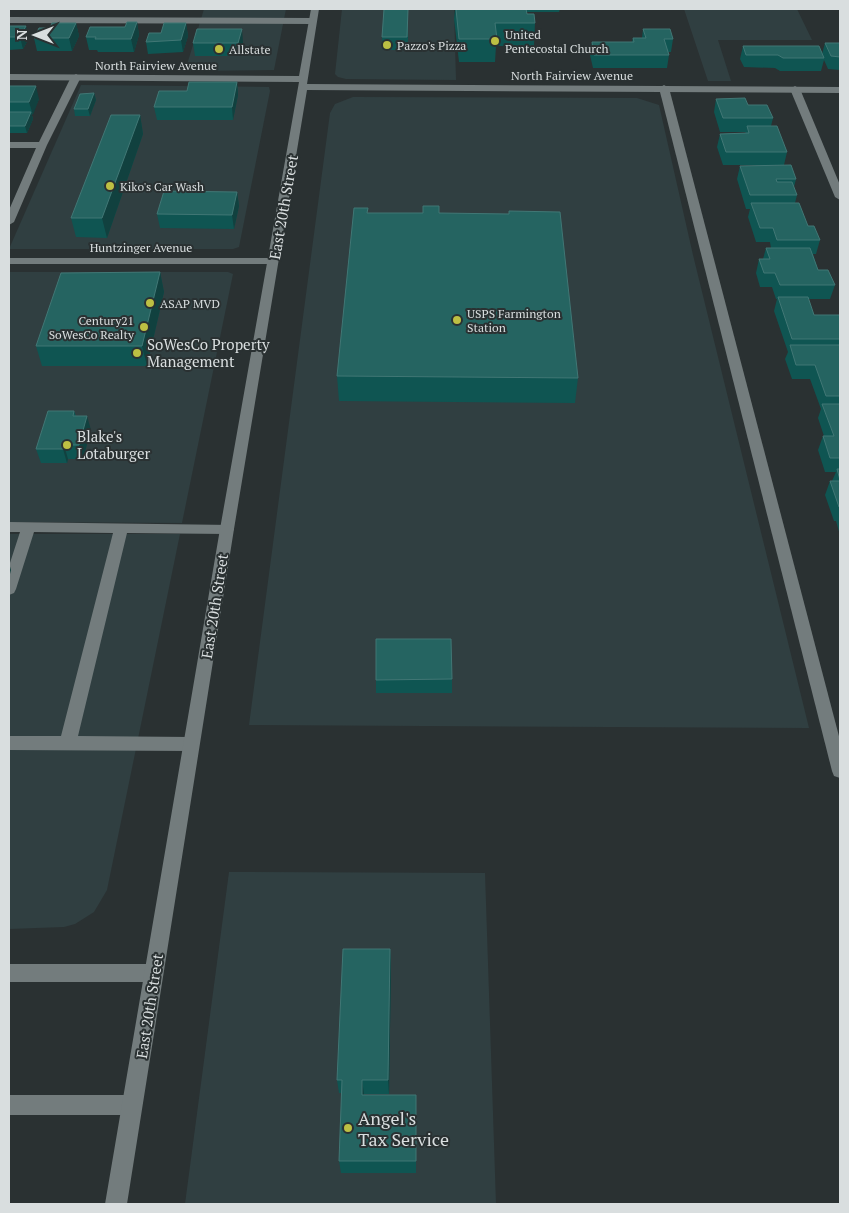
<svg xmlns="http://www.w3.org/2000/svg" width="849" height="1213" font-family="'PT Serif',serif">
	<rect width="100%" height="100%" fill="#2a3132"/>
	<g fill="#303f41">
		<path d="M 204,9 L 286,9 L 274,70 L 185,71 Z"/>
		<path d="M 342,9 L 454,9 L 456,80 L 346,79 L 338,77 L 335,74 Z"/>
		<path d="M 684,9 L 797,9 L 812,40 L 718,40 L 731,81 L 708,81 Z"/>
		<path d="M 81,85 L 269,87 L 270,91 L 239,247 L 233,249 L 9,249 Z"/>
		<path d="M 353,97 L 637,98 L 659,105 L 693,255 L 809,728 L 249,725 L 330,113 L 335,104 Z"/>
		<path d="M 9,272 L 228,272 L 233,274 L 182,523 L 9,522 Z"/>
		<path d="M 9,534 L 180,534 L 107,890 L 94,912 L 75,924 L 64,927 L 9,929 Z"/>
		<path d="M 229,872 L 485,873 L 496,1204 L 185,1204 Z"/>
	</g>
	<g fill="none" stroke-linecap="round" stroke-linejoin="round">
		<g fill="#737c7d" fill-rule="evenodd">
			<path d="M 9,17 L 313,18 L 317,21 L 313,24 L 9,23 Z"/>
			<path d="M 76,74 L 81,77 L 47,145 L 14,222 L 9,225 L 9,210 L 36,148 L 9,148 L 9,142 L 39,142 L 71,77 Z"/>
			<path d="M 664,85 L 669,88 L 840,740 L 840,778 L 834,776 L 832,771 L 659,88 Z"/>
			<path d="M 9,522 L 232,525 L 234,529 L 232,533 L 227,534 L 127,533 L 78,736 L 191,737 L 197,739 L 199,744 L 197,749 L 191,751 L 9,750 L 9,736 L 61,736 L 113,533 L 34,532 L 16,589 L 14,593 L 9,595 L 9,566 L 20,532 L 9,532 Z"/>
			<path d="M 9,1095 L 132,1095 L 139,1098 L 142,1105 L 139,1112 L 132,1115 L 9,1115 Z"/>
		</g>
		<g fill="#737c7d" fill-rule="evenodd">
			<path d="M 795,86 L 800,89 L 840,185 L 840,200 L 835,197 L 790,89 Z"/>
			<path d="M 9,258 L 274,258 L 280,261 L 274,264 L 9,264 Z"/>
			<path d="M 9,964 L 154,964 L 161,966 L 163,973 L 161,980 L 154,982 L 9,982 Z"/>
		</g>
		<path fill="#737c7d" fill-rule="evenodd" d="M 311,9 L 319,9 L 307,84 L 840,87 L 840,93 L 307,90 L 234,529 L 127,1204 L 105,1204 L 220,529 L 299,82 L 9,80 L 9,74 L 299,76 Z"/>
	</g>
	<g fill="#0f5552">
		<path d="M 408,9 L 408,50 L 383,50 L 382,37 Z"/>
		<path d="M 455,9 L 560,9 L 559,12 L 526,12 L 527,14 L 535,23 L 534,46 L 496,46 L 495,62 L 459,62 L 454,19 Z"/>
		<path d="M 137,22 L 139,35 L 134,52 L 98,52 L 97,50 L 89,50 L 86,37 L 125,27 Z"/>
		<path d="M 76,23 L 79,36 L 72,51 L 37,51 L 34,38 L 50,28 Z"/>
		<path d="M 186,23 L 188,36 L 183,52 L 148,54 L 146,42 L 161,33 Z"/>
		<path d="M 9,26 L 29,38 L 23,49 L 9,50 Z"/>
		<path d="M 643,29 L 673,39 L 671,52 L 668,52 L 669,55 L 667,68 L 593,68 L 590,55 L 592,42 L 632,42 L 633,38 L 642,38 Z"/>
		<path d="M 243,42 L 240,56 L 195,56 L 193,43 Z"/>
		<path d="M 825,43 L 840,43 L 840,70 L 828,69 L 824,60 L 821,71 L 780,71 L 775,68 L 744,67 L 740,59 L 743,46 L 822,54 Z"/>
		<path d="M 237,82 L 238,95 L 233,120 L 157,120 L 154,107 L 187,91 Z"/>
		<path d="M 9,86 L 39,99 L 32,115 L 33,119 L 27,133 L 9,133 Z"/>
		<path d="M 94,93 L 96,100 L 90,116 L 75,116 L 74,109 Z"/>
		<path d="M 716,99 L 748,105 L 773,118 L 771,126 L 787,152 L 784,165 L 723,165 L 717,147 L 720,134 L 745,133 L 746,132 L 720,132 L 714,112 Z"/>
		<path d="M 140,115 L 143,134 L 107,238 L 76,237 L 71,218 Z"/>
		<path d="M 740,166 L 796,179 L 794,187 L 797,195 L 795,203 L 808,226 L 820,240 L 816,254 L 813,254 L 818,270 L 835,285 L 830,299 L 808,299 L 814,315 L 840,315 L 840,535 L 836,521 L 834,521 L 825,495 L 830,481 L 832,481 L 836,472 L 825,472 L 818,450 L 823,436 L 824,436 L 818,418 L 821,409 L 810,379 L 792,379 L 785,359 L 788,352 L 774,311 L 777,299 L 776,299 L 772,287 L 760,287 L 756,273 L 759,259 L 763,259 L 766,248 L 771,248 L 770,242 L 756,242 L 748,217 L 750,209 L 746,209 L 737,179 Z"/>
		<path d="M 237,192 L 239,206 L 234,229 L 160,228 L 157,214 Z"/>
		<path d="M 368,213 L 439,213 L 578,378 L 575,403 L 339,401 L 337,376 Z"/>
		<path d="M 160,272 L 164,292 L 147,366 L 42,366 L 36,346 Z"/>
		<path d="M 74,411 L 76,416 L 91,430 L 83,459 L 68,459 L 67,463 L 41,463 L 36,449 Z"/>
		<path d="M 452,679 L 452,693 L 376,693 L 376,680 Z"/>
		<path d="M 390,949 L 391,964 L 389,1094 L 364,1094 L 364,1095 L 416,1095 L 416,1173 L 341,1173 L 339,1161 L 342,1093 L 339,1093 L 337,1080 Z"/>
	</g>
	<g fill="#11413f">
		<path d="M 137,22 L 139,35 L 134,52 L 131,39 Z"/>
		<path d="M 76,23 L 79,36 L 72,51 L 69,38 Z"/>
		<path d="M 186,23 L 188,36 L 183,52 L 181,40 Z"/>
		<path d="M 26,26 L 29,38 L 23,49 L 20,37 Z"/>
		<path d="M 242,29 L 243,42 L 240,56 L 238,43 Z"/>
		<path d="M 237,82 L 238,95 L 233,120 L 232,107 Z"/>
		<path d="M 36,86 L 39,99 L 33,115 L 29,102 Z"/>
		<path d="M 94,93 L 96,100 L 90,116 L 88,109 Z"/>
		<path d="M 31,112 L 33,119 L 27,133 L 25,126 Z"/>
		<path d="M 140,115 L 143,134 L 107,238 L 102,218 Z"/>
		<path d="M 237,192 L 239,206 L 234,229 L 232,215 Z"/>
		<path d="M 160,272 L 164,292 L 147,366 L 142,346 Z"/>
		<path d="M 87,416 L 91,430 L 83,459 L 79,445 Z"/>
		<path d="M 64,445 L 68,459 L 67,463 L 63,449 Z"/>
		<path d="M 9,563 L 11,570 L 9,578 Z"/>
		<path d="M 390,949 L 391,964 L 389,1094 L 388,1080 Z"/>
		<path d="M 362,1080 L 364,1094 L 364,1108 L 362,1095 Z"/>
	</g>
	<g fill="#256461" stroke="#417775">
		<path d="M 384,9 L 408,9 L 407,37 L 382,37 Z"/>
		<path d="M 456,9 L 526,9 L 527,14 L 534,14 L 535,23 L 495,23 L 497,39 L 459,39 Z"/>
		<path d="M 127,22 L 137,22 L 131,39 L 95,39 L 96,37 L 86,37 L 90,27 L 125,27 Z"/>
		<path d="M 52,23 L 76,23 L 69,38 L 34,38 L 39,28 L 50,28 Z"/>
		<path d="M 164,23 L 186,23 L 181,40 L 146,42 L 149,33 L 161,33 Z"/>
		<path d="M 9,26 L 26,26 L 20,37 L 9,37 Z"/>
		<path d="M 197,29 L 242,29 L 238,43 L 193,43 Z"/>
		<path d="M 643,29 L 670,29 L 673,39 L 664,39 L 669,55 L 594,55 L 592,42 L 634,42 L 633,38 L 646,38 Z"/>
		<path d="M 825,43 L 840,43 L 840,57 L 831,56 Z"/>
		<path d="M 743,46 L 819,46 L 824,58 L 783,58 L 778,55 L 746,55 Z"/>
		<path d="M 189,82 L 237,82 L 232,107 L 154,107 L 159,91 L 187,91 Z"/>
		<path d="M 9,86 L 36,86 L 29,102 L 9,102 Z"/>
		<path d="M 94,93 L 88,109 L 74,109 L 80,94 Z"/>
		<path d="M 745,98 L 748,105 L 767,105 L 773,118 L 723,118 L 716,99 Z"/>
		<path d="M 9,112 L 31,112 L 25,126 L 9,126 Z"/>
		<path d="M 111,115 L 140,115 L 102,218 L 71,218 Z"/>
		<path d="M 747,126 L 777,126 L 787,152 L 726,152 L 720,134 L 749,133 Z"/>
		<path d="M 791,165 L 796,179 L 776,179 L 777,182 L 792,182 L 797,195 L 750,195 L 740,166 Z"/>
		<path d="M 164,191 L 237,192 L 232,215 L 157,214 Z"/>
		<path d="M 751,203 L 799,203 L 808,226 L 814,226 L 820,240 L 777,240 L 773,228 L 760,228 Z"/>
		<path d="M 423,206 L 439,206 L 439,213 L 509,214 L 509,211 L 560,212 L 578,378 L 337,376 L 354,208 L 368,208 L 367,213 L 423,213 Z"/>
		<path d="M 766,248 L 810,248 L 818,270 L 828,270 L 835,285 L 780,285 L 775,273 L 764,273 L 759,259 L 770,259 Z"/>
		<path d="M 160,272 L 142,346 L 36,346 L 61,273 Z"/>
		<path d="M 778,297 L 808,297 L 814,315 L 840,315 L 840,339 L 792,339 Z"/>
		<path d="M 790,345 L 840,345 L 840,396 L 826,396 L 815,365 L 796,365 Z"/>
		<path d="M 822,404 L 840,404 L 840,458 L 830,458 L 823,436 L 834,436 Z"/>
		<path d="M 48,411 L 74,411 L 73,416 L 87,416 L 79,445 L 64,445 L 63,449 L 36,449 Z"/>
		<path d="M 837,469 L 840,469 L 840,480 Z"/>
		<path d="M 830,481 L 840,481 L 840,507 L 839,507 Z"/>
		<path d="M 376,639 L 451,639 L 452,679 L 376,680 Z"/>
		<path d="M 343,949 L 390,949 L 388,1080 L 362,1080 L 362,1095 L 416,1095 L 416,1161 L 339,1161 L 342,1080 L 337,1080 Z"/>
	</g>
	<g fill="#bdbf43" stroke="#2a3132" stroke-width="2">
		<circle cx="495" cy="41" r="5"/>
		<circle cx="387" cy="45" r="5"/>
		<circle cx="219" cy="49" r="5"/>
		<circle cx="110" cy="186" r="5"/>
		<circle cx="150" cy="303" r="5"/>
		<circle cx="457" cy="320" r="5"/>
		<circle cx="144" cy="327" r="5"/>
		<circle cx="137" cy="353" r="5"/>
		<circle cx="67" cy="445" r="5"/>
		<circle cx="348" cy="1128" r="5"/>
	</g>
	<g text-anchor="middle" dominant-baseline="central" stroke-width="4" stroke-linejoin="round" paint-order="stroke">
		<g font-size="12" fill="#d9dedf" stroke="#2a3132" text-anchor="start">
			<text x="505" y="34">United<tspan x="505" dy="14">Pentecostal Church</tspan></text>
			<text x="397" y="45">Pazzo's Pizza</text>
			<text x="229" y="49">Allstate</text>
			<text x="120" y="186">Kiko's Car Wash</text>
			<text x="160" y="303">ASAP MVD</text>
			<text x="467" y="313">USPS Farmington<tspan x="467" dy="14">Station</tspan></text>
			<text x="134" y="320" text-anchor="end">Century21<tspan x="134" dy="14">SoWesCo Realty</tspan></text>
		</g>
		<g font-size="12" fill="#d9dedf" stroke="#2a3132">
			<text x="156" y="65">North Fairview Avenue</text>
			<text x="572" y="75">North Fairview Avenue</text>
			<text x="141" y="247">Huntzinger Avenue</text>
		</g>
		<g font-size="15" fill="#d9dedf" stroke="#2a3132">
			<text transform="translate(283 207) rotate(-80)">East 20th Street</text>
			<text transform="translate(214 606) rotate(-81)">East 20th Street</text>
			<text transform="translate(149 1006) rotate(-81)">East 20th Street</text>
		</g>
		<g font-size="15" fill="#d9dedf" stroke="#2a3132" text-anchor="start">
			<text x="147" y="344">SoWesCo Property<tspan x="147" dy="17">Management</tspan></text>
			<text x="77" y="436">Blake's<tspan x="77" dy="17">Lotaburger</tspan></text>
		</g>
		<g font-size="18" fill="#d9dedf" stroke="#2a3132" text-anchor="start">
			<text x="358" y="1118">Angel's<tspan x="358" dy="21">Tax Service</tspan></text>
		</g>
	</g>
	<rect width="849" height="1213" fill="none" stroke="#d9dedf" stroke-width="20"/>
	<g transform="translate(35 35) rotate(270)" stroke="#2a3132" stroke-width="4" paint-order="stroke">
	<path d="M0-4L9 19L0 12L-9 19Z" fill="#d9dedf"/>
	<text y="-8" font-size="14" font-weight="bold" text-anchor="middle" fill="#d9dedf">N</text>
	</g>
</svg>
